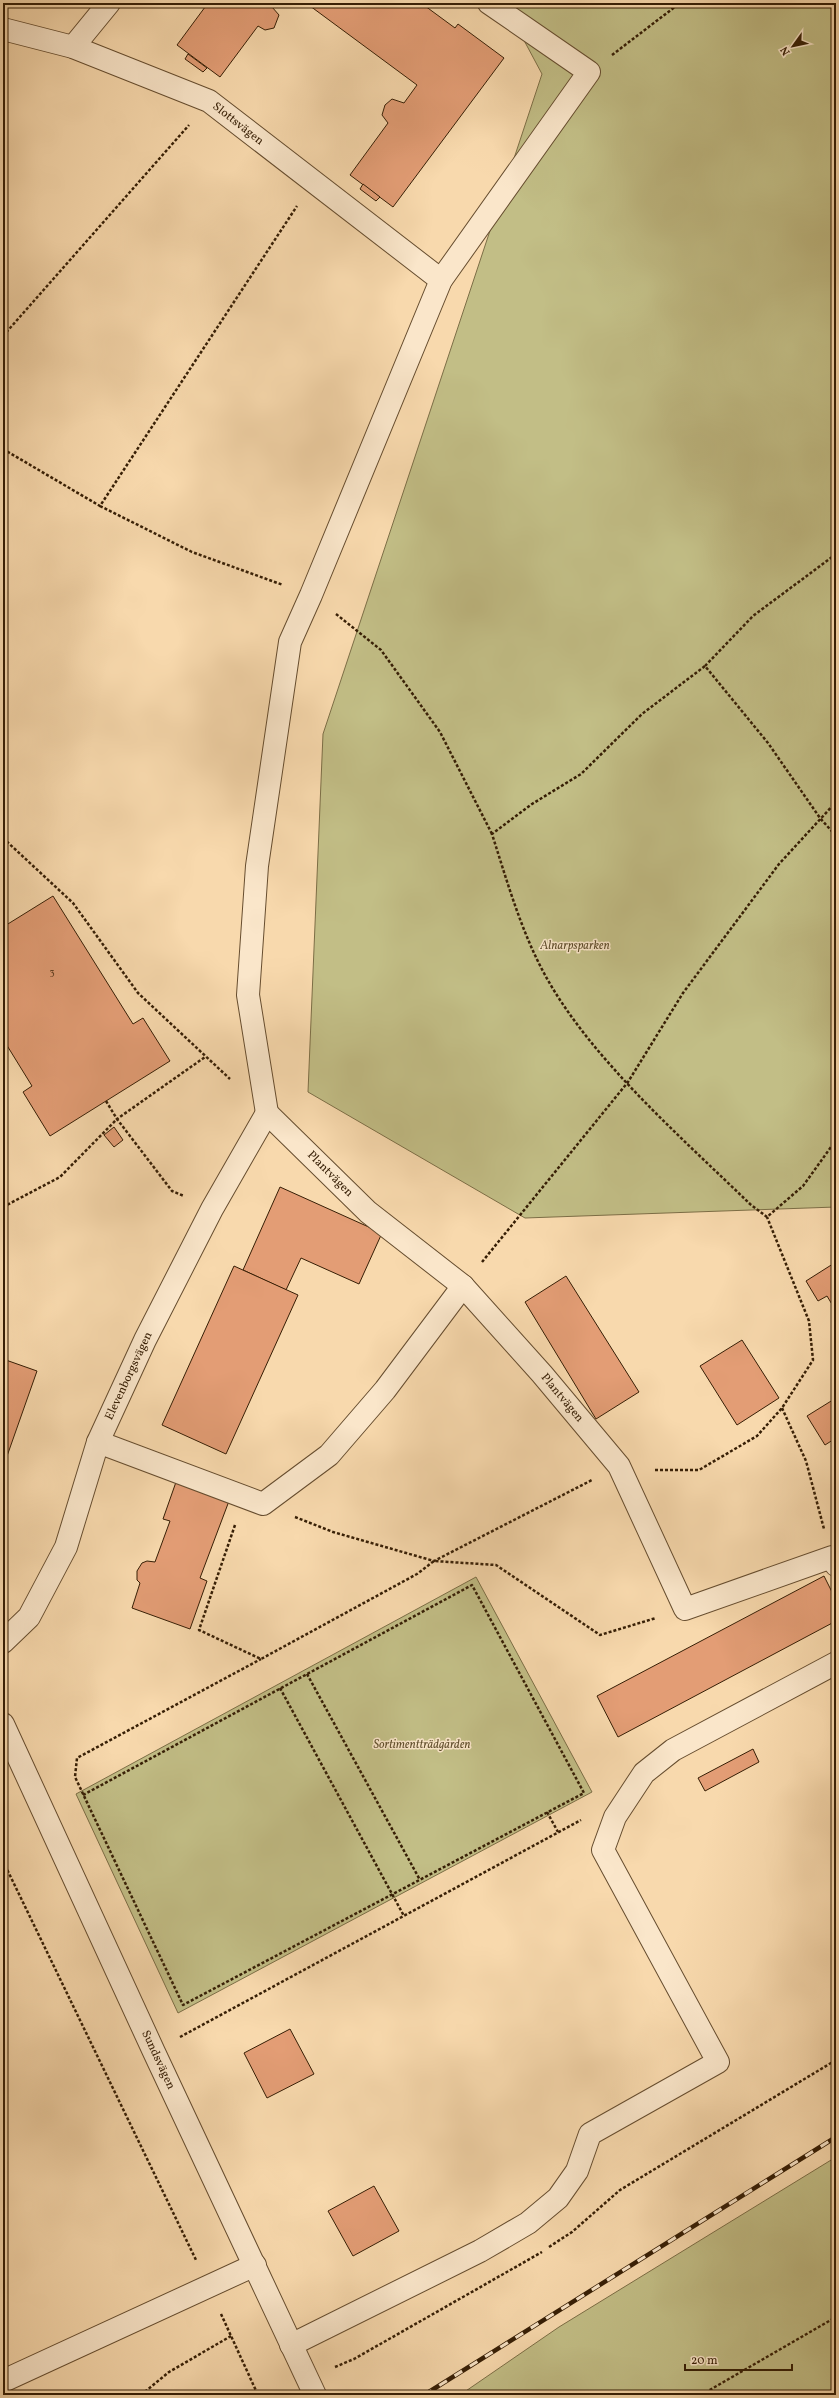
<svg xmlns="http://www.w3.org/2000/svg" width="839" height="2398" font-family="Vollkorn,serif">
	<rect width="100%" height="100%" fill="#f8d9ad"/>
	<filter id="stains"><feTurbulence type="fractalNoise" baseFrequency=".005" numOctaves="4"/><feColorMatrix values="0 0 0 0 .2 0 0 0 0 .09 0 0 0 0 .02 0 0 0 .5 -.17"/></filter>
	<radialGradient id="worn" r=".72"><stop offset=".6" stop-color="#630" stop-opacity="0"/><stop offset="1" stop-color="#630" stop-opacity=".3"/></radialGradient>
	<g fill="#c2be86" stroke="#7c6e46">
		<path d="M 504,3 L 836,3 L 836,1207 L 525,1218 L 308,1092 L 323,734 L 542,74 Z"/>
		<path d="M 476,1577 L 592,1792 L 178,2013 L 76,1794 Z"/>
		<path d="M 836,2157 L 836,2395 L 460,2395 L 559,2327 Z"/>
	</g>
	<g fill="#e39d75" stroke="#361e05">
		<path d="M 208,3 L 275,3 L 272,7 L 279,15 L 274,28 L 265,30 L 258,26 L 220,77 L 177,45 Z"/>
		<path d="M 306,3 L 421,3 L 455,28 L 458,24 L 504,58 L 393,207 L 350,175 L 388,123 L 382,115 L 385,105 L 392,99 L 404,103 L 417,85 Z"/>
		<path d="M 188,54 L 207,68 L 203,72 L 185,59 Z"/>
		<path d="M 363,184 L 380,197 L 376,201 L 360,189 Z"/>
		<path d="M 53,896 L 133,1024 L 143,1018 L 170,1061 L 50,1136 L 23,1092 L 32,1086 L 3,1039 L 3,927 Z"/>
		<path d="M 114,1127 L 123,1140 L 114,1147 L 104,1135 Z"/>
		<path d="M 280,1187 L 382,1233 L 359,1284 L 301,1258 L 286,1290 L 243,1270 Z"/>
		<path d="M 836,1262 L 836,1311 L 827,1296 L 818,1301 L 806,1281 Z"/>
		<path d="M 234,1266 L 298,1295 L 226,1454 L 162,1425 Z"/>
		<path d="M 566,1276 L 639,1392 L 596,1419 L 525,1302 Z"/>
		<path d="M 742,1340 L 779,1398 L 737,1425 L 700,1366 Z"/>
		<path d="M 3,1359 L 37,1371 L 6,1459 L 3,1458 Z"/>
		<path d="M 836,1398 L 836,1438 L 825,1445 L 807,1416 Z"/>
		<path d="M 176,1482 L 229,1501 L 200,1578 L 207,1581 L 190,1629 L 132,1608 L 140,1583 L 137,1580 L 137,1571 L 142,1563 L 147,1561 L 155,1562 L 170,1521 L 163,1519 Z"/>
		<path d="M 824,1576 L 836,1600 L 836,1621 L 618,1737 L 597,1696 Z"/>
		<path d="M 753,1749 L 759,1762 L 705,1791 L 698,1778 Z"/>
		<path d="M 290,2029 L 314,2074 L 267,2098 L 244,2053 Z"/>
		<path d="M 374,2186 L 399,2231 L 353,2256 L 328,2211 Z"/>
	</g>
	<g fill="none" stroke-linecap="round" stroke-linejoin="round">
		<g stroke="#664d2f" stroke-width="24">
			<g id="minor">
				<path d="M 3,29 L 73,47 L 209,101 L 441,280"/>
				<path d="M 73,47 L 109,3"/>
				<path d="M 267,1113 L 248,995 L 257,866 L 290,642 L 311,595 L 441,280 L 589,72 L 489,3"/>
				<path d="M 267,1113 L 368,1212 L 463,1286 L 542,1374 L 619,1466 L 685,1609 L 832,1557 L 836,1565"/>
				<path d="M 98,1442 L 263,1504 L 329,1455 L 385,1390 L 463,1286"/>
				<path d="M 3,1642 L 29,1617 L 66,1547 L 98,1442 L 145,1340 L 212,1209 L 267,1113"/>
				<path d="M 3,1724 L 154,2052 L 315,2395"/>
				<path d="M 291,2345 L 480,2251 L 528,2223 L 558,2198 L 577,2171 L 590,2134 L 718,2062 L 603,1850 L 615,1817 L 644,1773 L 673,1750 L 836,1663"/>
				<path d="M 3,2381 L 255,2265"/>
			</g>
		</g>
		<g stroke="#361e05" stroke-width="2.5" stroke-dasharray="3 2" stroke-linecap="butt">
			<path d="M 612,55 L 680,3"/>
			<path d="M 3,336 L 189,125"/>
			<path d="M 3,449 L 100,506 L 297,206"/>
			<path d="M 100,506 L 192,552 L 283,585"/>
			<path d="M 336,614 L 381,650 L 440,732 L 492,834"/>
			<path d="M 705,666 L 753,616 L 836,554"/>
			<path d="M 836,836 L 820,818 L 768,743 L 705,666 L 642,714 L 581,774 L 532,804 L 492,834 C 507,881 521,931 545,975 C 591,1059 681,1137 750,1204 L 767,1217 L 803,1186 L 836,1140"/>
			<path d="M 3,838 L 73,903 L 138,993 L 230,1079"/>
			<path d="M 106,1101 L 117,1119 L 205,1057"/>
			<path d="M 3,1207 L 60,1177 L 117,1119 L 172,1191 L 184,1196"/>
			<path d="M 482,1262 L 628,1082 L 683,993 L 779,864 L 836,802"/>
			<path d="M 782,1408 L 806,1461 L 824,1529"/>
			<path d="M 655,1470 L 699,1470 L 757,1436 L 782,1408 L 813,1360 L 809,1321 L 767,1217"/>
			<path d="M 295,1517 L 333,1532 L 434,1561 L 592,1480"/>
			<path d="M 235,1525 L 199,1630 L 261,1659 L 417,1574 L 434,1561 L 496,1565 L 600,1635 L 656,1618"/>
			<path d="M 307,1674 L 420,1880"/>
			<path d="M 280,1688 L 404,1916"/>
			<path d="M 83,1795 L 472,1585 L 584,1793 L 183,2005 L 75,1777 L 77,1758 L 261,1659"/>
			<path d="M 547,1812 L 558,1832"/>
			<path d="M 3,1861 L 196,2260"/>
			<path d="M 180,2037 L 581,1820"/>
			<path d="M 549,2247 L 572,2232 L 620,2190 L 836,2060"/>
			<path d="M 221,2314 L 258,2395"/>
			<path d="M 335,2367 L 354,2359 L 542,2252"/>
			<path d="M 141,2395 L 169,2372 L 231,2336"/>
			<path d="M 273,2395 L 281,2391"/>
			<path d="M 701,2395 L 836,2317"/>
		</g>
		<use href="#minor" stroke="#fae6ca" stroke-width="22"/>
		<g stroke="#361e05" stroke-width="4.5">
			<path id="rail" d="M 424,2395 L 836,2137"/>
		</g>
		<use href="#rail" stroke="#fae6ca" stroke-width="3" stroke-dasharray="9" stroke-linecap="butt"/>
	</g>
	<g text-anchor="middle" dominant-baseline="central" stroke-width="3" stroke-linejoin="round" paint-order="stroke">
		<g font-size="10" fill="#613e21">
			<text x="52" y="972">3</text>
		</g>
		<g font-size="12" fill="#361e05" stroke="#fae6ca">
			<text transform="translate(238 124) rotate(38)">Slottsvägen</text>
			<text transform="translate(330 1174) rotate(45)">Plantvägen</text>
			<text transform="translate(129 1376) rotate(-65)">Elevenborgsvägen</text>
			<text transform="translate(562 1398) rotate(50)">Plantvägen</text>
			<text transform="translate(158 2060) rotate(65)">Sundsvägen</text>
		</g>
		<g font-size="12" font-style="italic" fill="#604e2c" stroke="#fae6ca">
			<text x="575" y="946">Alnarpsparken</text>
			<text x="422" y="1745">Sortimentträdgården</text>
		</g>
	</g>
	<rect width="839" height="2398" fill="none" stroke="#f8d9ad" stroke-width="16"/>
	<rect x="4" y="4" width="831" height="2390" fill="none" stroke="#361e05" stroke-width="2"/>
	<rect x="8" y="8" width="823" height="2382" fill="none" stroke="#361e05"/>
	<g transform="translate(793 46) rotate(237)" stroke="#fae6ca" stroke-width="3" paint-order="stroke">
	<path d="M0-3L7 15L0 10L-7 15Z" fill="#361e05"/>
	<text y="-6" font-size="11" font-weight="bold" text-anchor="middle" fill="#361e05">N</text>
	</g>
	<path d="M685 2364v6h107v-6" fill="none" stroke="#361e05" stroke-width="2"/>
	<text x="691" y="2364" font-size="12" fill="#361e05" stroke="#fae6ca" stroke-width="3" paint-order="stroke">20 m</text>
	<rect width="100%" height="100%" filter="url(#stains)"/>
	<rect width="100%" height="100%" fill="url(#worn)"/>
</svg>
